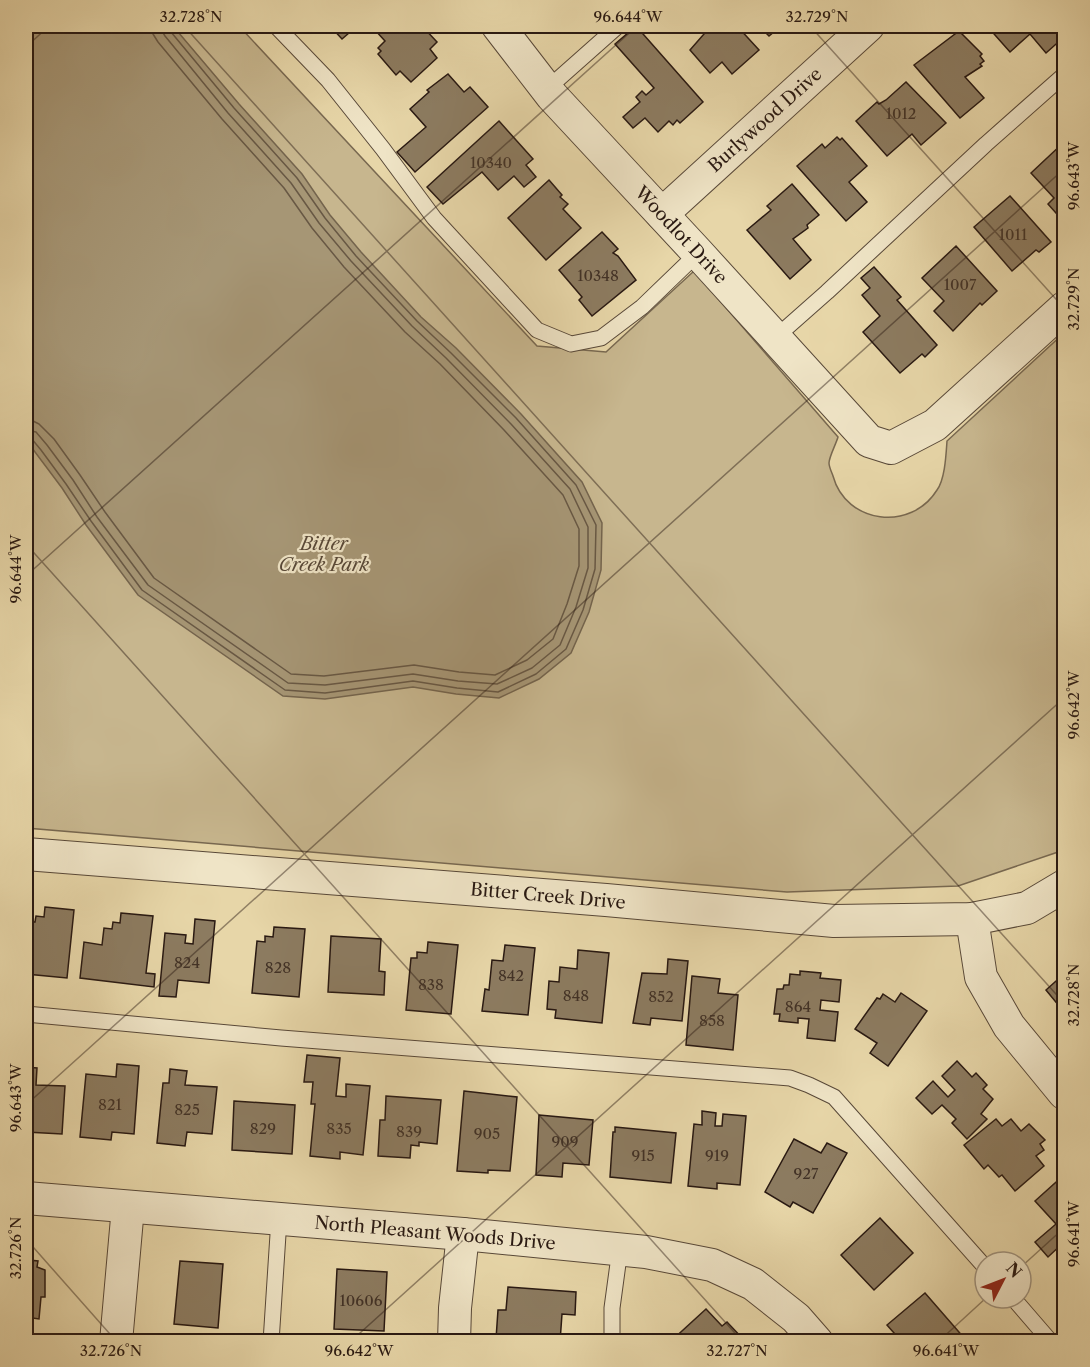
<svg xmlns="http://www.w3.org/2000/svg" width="1090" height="1367" font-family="'Libre Caslon Text',serif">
	<rect width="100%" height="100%" fill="#e7d6a8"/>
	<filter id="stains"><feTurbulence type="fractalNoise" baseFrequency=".00333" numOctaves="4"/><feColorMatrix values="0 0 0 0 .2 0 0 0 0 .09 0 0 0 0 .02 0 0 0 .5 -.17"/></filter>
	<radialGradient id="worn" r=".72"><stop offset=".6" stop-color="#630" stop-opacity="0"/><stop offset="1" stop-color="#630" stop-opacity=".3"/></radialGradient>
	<path fill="#c7b68e" stroke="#786850" stroke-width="1.5" d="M 26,26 L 239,26 L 537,346 L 606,352 L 694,271 L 838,437 C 836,444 829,457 829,463 C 829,467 832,473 833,476 C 846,524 911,532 937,490 C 945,479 946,455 947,441 L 1064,333 L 1064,846 L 1058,852 L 958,886 L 787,892 L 26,828 Z"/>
	<path fill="#a69675" stroke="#74644d" stroke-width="1.5" d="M 26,26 L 173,26 L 239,104 L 302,174 L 330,215 L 361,252 L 421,317 L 456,348 L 521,414 L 582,482 L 602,523 L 601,570 L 589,612 L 571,653 L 539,679 L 499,698 L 456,694 L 413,687 L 325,699 L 283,696 L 138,595 L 86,525 L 62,488 L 26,440 Z"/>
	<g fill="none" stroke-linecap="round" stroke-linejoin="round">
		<g stroke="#685844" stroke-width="1.5">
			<path d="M 26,420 L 33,421 L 39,424 L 54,439 L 80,475 L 105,512 L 154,578 L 291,674 L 324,676 L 414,665 L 459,672 L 495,675 L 527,660 L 553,639 L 567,604 L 579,566 L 579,529 L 563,495 L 504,430 L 440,364 L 405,332 L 344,267 L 312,228 L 284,188 L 222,119 L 158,42 L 153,34 L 153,26"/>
			<path d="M 26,430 L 36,432 L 47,445 L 73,480 L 97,517 L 148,585 L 288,683 L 325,685 L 413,674 L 458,681 L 497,684 L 532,668 L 560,645 L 576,607 L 588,568 L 588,527 L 570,489 L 511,424 L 446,358 L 412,326 L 351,261 L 319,223 L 291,183 L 228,113 L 165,36 L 162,31 L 162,26"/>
			<path d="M 26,437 L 31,438 L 41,450 L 66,484 L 91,521 L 142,590 L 285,690 L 325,693 L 413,681 L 457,688 L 498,692 L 536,674 L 566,649 L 583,610 L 595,569 L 596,525 L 576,485 L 516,418 L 451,353 L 417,321 L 356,256 L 325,218 L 297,178 L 234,108 L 171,32 L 169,26"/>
		</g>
	</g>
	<g fill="#8c7b60" stroke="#291912" stroke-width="1.5">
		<path d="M 330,26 L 357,26 L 342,39 Z"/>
		<path d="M 379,26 L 422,26 L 437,42 L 430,49 L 437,58 L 411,82 L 400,71 L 396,75 L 378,54 L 381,51 L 378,48 L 385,41 L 375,30 Z"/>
		<path d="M 636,26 L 703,102 L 680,123 L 677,120 L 673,125 L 669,121 L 658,132 L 645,118 L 633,128 L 623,117 L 640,102 L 636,97 L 642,91 L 646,95 L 654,88 L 615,44 Z"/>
		<path d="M 697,26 L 737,26 L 759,50 L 732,74 L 722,62 L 710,73 L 690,50 L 704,34 Z"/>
		<path d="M 759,26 L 781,26 L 769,36 Z"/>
		<path d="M 987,26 L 1060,26 L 1064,30 L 1064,37 L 1046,53 L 1030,34 L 1010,52 Z"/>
		<path d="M 959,31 L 982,54 L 980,56 L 984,61 L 980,64 L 982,66 L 965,77 L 984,98 L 960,118 L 914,65 Z"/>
		<path d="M 448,74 L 464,92 L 470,87 L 488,107 L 415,172 L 397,152 L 426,127 L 410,109 L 429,92 L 427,90 Z"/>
		<path d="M 906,82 L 946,123 L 921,145 L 912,134 L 887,156 L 856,121 L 877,102 L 879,104 L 886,100 Z"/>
		<path d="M 499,121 L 533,159 L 526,165 L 536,177 L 524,187 L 514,176 L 498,190 L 482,172 L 443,204 L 427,187 Z"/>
		<path d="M 837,137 L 840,140 L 842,138 L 867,166 L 849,182 L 867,202 L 846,221 L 797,166 L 822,144 L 825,148 Z"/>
		<path d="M 1063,143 L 1064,144 L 1064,222 L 1048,204 L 1054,198 L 1031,173 Z"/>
		<path d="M 549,180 L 562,195 L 560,197 L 568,204 L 563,209 L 581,228 L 546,260 L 508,218 Z"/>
		<path d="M 792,184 L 819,215 L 807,225 L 808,228 L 793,239 L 811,260 L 790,279 L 747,230 L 771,210 L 767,206 Z"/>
		<path d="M 1010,196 L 1051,242 L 1039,252 L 1036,250 L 1012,271 L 974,227 Z"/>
		<path d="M 602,232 L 618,249 L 613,253 L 618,256 L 636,280 L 592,316 L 579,300 L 582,297 L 559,270 Z"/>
		<path d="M 956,246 L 997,291 L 982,305 L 980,303 L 953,331 L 934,311 L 944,301 L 922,278 Z"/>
		<path d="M 874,267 L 901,297 L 897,300 L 937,345 L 925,357 L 922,354 L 900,373 L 863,332 L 880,316 L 862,295 L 870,288 L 861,278 Z"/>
		<path d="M 45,907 L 74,910 L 67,978 L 26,974 L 26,957 L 29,922 L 35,922 L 36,916 L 44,917 Z"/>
		<path d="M 121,913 L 153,916 L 146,973 L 155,974 L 154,987 L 80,978 L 84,942 L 102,945 L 104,928 L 112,929 L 113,922 L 120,923 Z"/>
		<path d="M 195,919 L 215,921 L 209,983 L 178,980 L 176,997 L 159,996 L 165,933 L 186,935 L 185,943 L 193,944 Z"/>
		<path d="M 274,927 L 305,929 L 299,997 L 252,993 L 257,941 L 265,942 L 265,936 L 273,937 Z"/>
		<path d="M 331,936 L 381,939 L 379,971 L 385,972 L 384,995 L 328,992 Z"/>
		<path d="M 428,942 L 458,945 L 451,1014 L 406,1010 L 411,958 L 417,958 L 417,952 L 427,953 Z"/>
		<path d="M 505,945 L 535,948 L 528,1015 L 482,1011 L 485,989 L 489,990 L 492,960 L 503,961 Z"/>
		<path d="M 578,950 L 609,953 L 602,1023 L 555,1018 L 556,1010 L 547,1009 L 549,981 L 559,982 L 560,967 L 577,969 Z"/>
		<path d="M 668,959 L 688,961 L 682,1021 L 651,1018 L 650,1025 L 633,1023 L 642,973 L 667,974 Z"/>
		<path d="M 800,971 L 821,973 L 820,978 L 841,980 L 839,1002 L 821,1000 L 820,1010 L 838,1012 L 835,1041 L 807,1038 L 809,1019 L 798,1018 L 798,1023 L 779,1021 L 780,1014 L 774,1014 L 777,989 L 783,989 L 784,985 L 789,985 L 790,974 L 800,975 Z"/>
		<path d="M 1064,974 L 1064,1012 L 1046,990 Z"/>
		<path d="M 692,976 L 720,979 L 718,993 L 738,995 L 733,1050 L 686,1045 Z"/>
		<path d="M 901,993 L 927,1011 L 888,1066 L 870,1053 L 877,1043 L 855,1029 L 877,998 L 880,999 L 883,994 L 895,1002 Z"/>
		<path d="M 307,1055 L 340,1058 L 336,1096 L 346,1097 L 346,1084 L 370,1086 L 363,1155 L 340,1152 L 340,1159 L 310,1156 L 315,1104 L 311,1104 L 313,1082 L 304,1082 Z"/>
		<path d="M 957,1061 L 972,1077 L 976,1073 L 987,1085 L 983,1089 L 993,1099 L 981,1114 L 987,1119 L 967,1139 L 952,1123 L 956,1119 L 942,1105 L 932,1114 L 916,1098 L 933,1081 L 948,1097 L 955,1090 L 942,1076 Z"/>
		<path d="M 117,1064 L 139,1066 L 134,1134 L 112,1132 L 111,1140 L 80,1137 L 86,1074 L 116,1077 Z"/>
		<path d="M 26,1067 L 37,1068 L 36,1085 L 65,1086 L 62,1134 L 26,1132 Z"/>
		<path d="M 170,1069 L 187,1071 L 185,1085 L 217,1087 L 212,1134 L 187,1132 L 185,1146 L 157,1143 L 163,1083 L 169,1083 Z"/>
		<path d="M 464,1091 L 517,1097 L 510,1171 L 488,1170 L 488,1173 L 457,1171 Z"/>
		<path d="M 386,1096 L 441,1100 L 437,1144 L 419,1142 L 419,1146 L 411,1145 L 410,1158 L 378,1156 L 380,1120 L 385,1120 Z"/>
		<path d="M 234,1101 L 295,1105 L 292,1154 L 232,1150 Z"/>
		<path d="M 702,1111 L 716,1113 L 715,1126 L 722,1126 L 723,1114 L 746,1116 L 740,1185 L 717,1183 L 717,1189 L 688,1186 L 694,1124 L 702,1125 Z"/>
		<path d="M 539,1115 L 593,1120 L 589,1165 L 563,1163 L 562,1177 L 536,1175 Z"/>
		<path d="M 996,1119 L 1002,1126 L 1011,1119 L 1021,1131 L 1029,1124 L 1045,1140 L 1040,1144 L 1044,1150 L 1036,1156 L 1044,1166 L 1015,1191 L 1002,1175 L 999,1177 L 988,1165 L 984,1169 L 964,1145 Z"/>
		<path d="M 615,1127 L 676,1133 L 671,1183 L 610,1177 L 613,1132 L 615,1132 Z"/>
		<path d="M 794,1139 L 821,1153 L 827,1143 L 847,1153 L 813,1213 L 793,1202 L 790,1207 L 765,1192 Z"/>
		<path d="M 1064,1175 L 1064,1242 L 1048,1257 L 1035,1242 L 1056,1224 L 1035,1201 Z"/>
		<path d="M 880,1218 L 913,1253 L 874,1290 L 841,1255 Z"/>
		<path d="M 26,1253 L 29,1253 L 29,1260 L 38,1261 L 37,1267 L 45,1270 L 45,1297 L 41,1297 L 39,1319 L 26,1317 Z"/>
		<path d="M 180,1261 L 223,1264 L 218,1328 L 174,1324 Z"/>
		<path d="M 337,1269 L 387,1272 L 384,1331 L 334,1329 Z"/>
		<path d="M 508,1287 L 576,1292 L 575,1315 L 562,1314 L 560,1342 L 531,1342 L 496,1339 L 498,1310 L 506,1310 Z"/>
		<path d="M 925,1293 L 965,1339 L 962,1342 L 902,1342 L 887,1325 Z"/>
		<path d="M 706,1309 L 722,1326 L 727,1322 L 745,1341 L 670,1342 Z"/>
	</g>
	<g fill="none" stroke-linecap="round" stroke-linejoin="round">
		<g stroke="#584838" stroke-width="17">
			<g id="lane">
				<path d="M 276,26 L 328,80 L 383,149 L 434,218 L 537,330 L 571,344 L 601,338 L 642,307 L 698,253"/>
				<path d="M 547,89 L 618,26"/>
				<path d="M 775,338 L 827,292 L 986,144 L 1064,75"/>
				<path d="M 26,1014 L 281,1038 L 790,1078 L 809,1085 L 834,1097 L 985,1267"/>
				<path d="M 1013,1298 L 1051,1342"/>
				<path d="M 271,1342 L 279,1219"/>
				<path d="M 612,1342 L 612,1308 L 620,1249"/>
			</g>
		</g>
		<g stroke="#584838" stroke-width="34">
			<g id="street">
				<path d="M 498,26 L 552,96 L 698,253 L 869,441 L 891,448 L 935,425 L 1064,308"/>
				<path d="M 662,214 L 868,26"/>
				<path d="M 26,854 L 606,900 L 834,921 L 972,919 L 1027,908 L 1064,886"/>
				<path d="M 972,919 L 981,977 L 1009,1026 L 1064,1093"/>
				<path d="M 26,1198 L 463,1234 L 646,1252 L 712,1265 L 753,1284 L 796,1318 L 817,1342"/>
				<path d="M 116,1342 L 128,1207"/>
				<path d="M 454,1342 L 455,1308 L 463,1234"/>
			</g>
		</g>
		<use href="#lane" stroke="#efe4c6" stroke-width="15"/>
		<use href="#street" stroke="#efe4c6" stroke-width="32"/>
	</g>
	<path fill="none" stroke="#291912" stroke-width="1.5" stroke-opacity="0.45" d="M 184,26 L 1064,1003M 810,26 L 1064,308M 26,47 L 49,26M 26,544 L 743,1342M 26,576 L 637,26M 26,1105 L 1064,169M 26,1239 L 117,1342M 1021,1267 L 1064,1228M 350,1342 L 1064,698M 938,1342 L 986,1298"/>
	<g text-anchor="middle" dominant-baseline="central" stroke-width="4.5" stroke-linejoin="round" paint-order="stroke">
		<g font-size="15" fill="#423226">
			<text x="901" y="113">1012</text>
			<text x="491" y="162">10340</text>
			<text x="1013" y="234">1011</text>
			<text x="598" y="275">10348</text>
			<text x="960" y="284">1007</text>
			<text x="187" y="962">824</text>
			<text x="278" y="967">828</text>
			<text x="511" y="975">842</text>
			<text x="431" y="984">838</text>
			<text x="576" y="995">848</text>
			<text x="661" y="996">852</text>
			<text x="798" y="1006">864</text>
			<text x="712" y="1020">858</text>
			<text x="110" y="1104">821</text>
			<text x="187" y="1109">825</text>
			<text x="263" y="1128">829</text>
			<text x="339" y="1128">835</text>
			<text x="409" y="1131">839</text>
			<text x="487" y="1133">905</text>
			<text x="565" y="1141">909</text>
			<text x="643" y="1155">915</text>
			<text x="717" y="1155">919</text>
			<text x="806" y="1173">927</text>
			<text x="361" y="1300">10606</text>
		</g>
		<g font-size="18" fill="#291912" stroke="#efe4c6">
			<text transform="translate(765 120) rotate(-42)">Burlywood Drive</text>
			<text transform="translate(681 235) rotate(47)">Woodlot Drive</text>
			<text transform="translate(548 896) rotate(5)">Bitter Creek Drive</text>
			<text transform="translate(435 1233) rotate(5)">North Pleasant Woods Drive</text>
		</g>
		<g font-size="18" font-style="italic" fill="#584837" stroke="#efe4c6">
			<text x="324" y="544">Bitter<tspan x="324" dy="21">Creek Park</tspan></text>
		</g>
	</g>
	<rect width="1090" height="1367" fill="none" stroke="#e7d6a8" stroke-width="66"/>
	<g transform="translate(1003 1280) rotate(48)"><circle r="28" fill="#efe4c6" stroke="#a0937e" stroke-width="1.5"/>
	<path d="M0-4.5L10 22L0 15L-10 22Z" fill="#8f2418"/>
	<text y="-9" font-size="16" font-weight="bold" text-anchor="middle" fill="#291912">N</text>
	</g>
	<rect x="33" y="33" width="1024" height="1301" fill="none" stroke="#291912" stroke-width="2"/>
	<g font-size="15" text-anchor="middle" fill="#291912">
		<text x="191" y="22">32.728°N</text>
		<text x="628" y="22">96.644°W</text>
		<text x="817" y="22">32.729°N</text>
		<text transform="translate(1074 176) rotate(-90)" y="5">96.643°W</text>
		<text transform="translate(1074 299) rotate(-90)" y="5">32.729°N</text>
		<text transform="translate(16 569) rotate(-90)" y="5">96.644°W</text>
		<text transform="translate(1074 705) rotate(-90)" y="5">96.642°W</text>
		<text transform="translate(1074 995) rotate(-90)" y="5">32.728°N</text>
		<text transform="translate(16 1098) rotate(-90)" y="5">96.643°W</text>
		<text transform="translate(1074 1234) rotate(-90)" y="5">96.641°W</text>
		<text transform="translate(16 1248) rotate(-90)" y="5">32.726°N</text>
		<text x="111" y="1356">32.726°N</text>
		<text x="359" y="1356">96.642°W</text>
		<text x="737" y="1356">32.727°N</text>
		<text x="946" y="1356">96.641°W</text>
	</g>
	<rect width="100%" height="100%" filter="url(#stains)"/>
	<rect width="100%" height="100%" fill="url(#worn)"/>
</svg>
